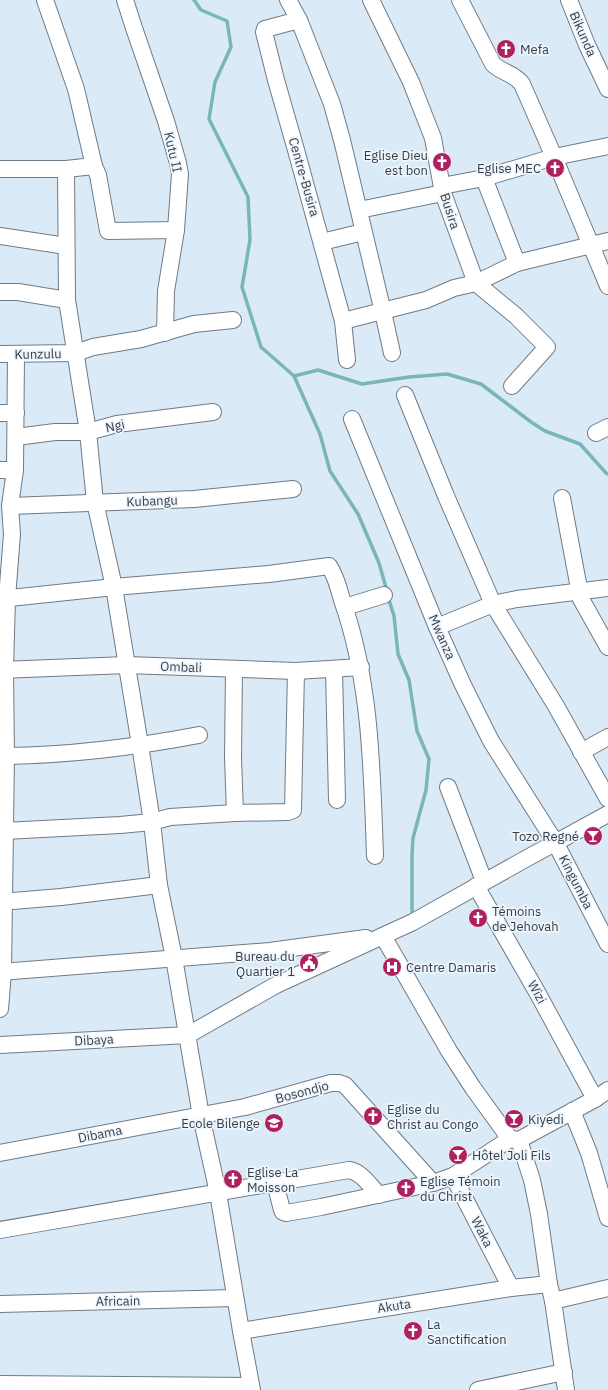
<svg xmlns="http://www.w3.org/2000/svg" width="608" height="1390" font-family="'IBM Plex Sans',sans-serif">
	<rect width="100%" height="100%" fill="#dbeaf7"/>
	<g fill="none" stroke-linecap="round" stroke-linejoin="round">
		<g stroke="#79b6b9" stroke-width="3.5">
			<path d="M 194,0 L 201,10 L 227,21 L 231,47 L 215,82 L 209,119 L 248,197 L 250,240 L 242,287 L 261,347 L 294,376 L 318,370 L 362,384 L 409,377 L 447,374 L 481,384 L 531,422 L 545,431 L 580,444 L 606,473 L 608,474"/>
			<path d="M 294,376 L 320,434 L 330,471 L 358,514 L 379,563 L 387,591"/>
			<path d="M 388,597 L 394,616 L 398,654 L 409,680 L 417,731 L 429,759 L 426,790 L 413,838 L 412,855 L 412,917"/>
		</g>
		<g stroke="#6f7b87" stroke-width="18">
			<g id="minor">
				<path d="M 45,0 L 76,89 L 94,166 L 98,175 L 108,231 L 176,230"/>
				<path d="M 125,0 L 134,28 L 166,121 L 178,163 L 180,174 L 176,230 L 166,291 L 165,333"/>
				<path d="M 288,0 L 299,20 L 332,104 L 342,140 L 383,312 L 392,353"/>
				<path d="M 371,0 L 411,82 L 433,138 L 443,193 L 476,283 L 516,316 L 547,347 L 512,386"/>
				<path d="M 460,0 L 493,64 C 502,73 514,73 522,84 L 554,157 L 608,286"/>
				<path d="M 569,0 L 587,45 L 608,89"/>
				<path d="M 299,20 L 265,29 L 264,32 L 276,80 L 296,150 L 343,321 L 347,360"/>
				<path d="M 0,169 L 66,169 L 94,166"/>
				<path d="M 66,169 L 67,300 L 88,432 L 95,502 L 114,587 L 140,745 L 152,822 L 159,885 L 174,958 L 201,1116 L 218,1193 L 241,1331 L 252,1390"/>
				<path d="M 484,178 L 517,263"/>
				<path d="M 442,186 L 484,178 L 554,157 L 608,146"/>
				<path d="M 359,210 L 443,193"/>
				<path d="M 0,236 L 66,246"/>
				<path d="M 322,242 L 363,232"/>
				<path d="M 0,292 L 18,292 L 67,300"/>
				<path d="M 343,321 L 426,300 L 454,288 L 476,283 L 517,263 L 608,241"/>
				<path d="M 0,354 L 76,353 L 93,347 L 141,339 L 194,324 L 233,320"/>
				<path d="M 405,395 L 446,496 L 493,604 L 556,706 L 608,799"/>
				<path d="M 0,413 L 16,413"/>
				<path d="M 352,419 L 437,627 L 463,685 L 491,741 L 555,842 L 608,944"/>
				<path d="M 596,433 L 608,427"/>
				<path d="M 16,437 L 55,432 L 88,432 L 117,424 L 213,412"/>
				<path d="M 0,470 L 15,470"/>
				<path d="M 562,498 L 581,599 L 608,647"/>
				<path d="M 10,506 L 194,499 L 293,489"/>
				<path d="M 0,599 L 114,587 L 269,574 L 329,566 C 336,576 339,589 342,600 C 371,682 372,770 375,856"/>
				<path d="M 345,607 L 384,595"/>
				<path d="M 437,627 L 493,604 L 517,599 L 608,588"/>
				<path d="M 234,669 L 233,758 L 235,813"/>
				<path d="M 0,670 L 127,665 L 296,671 L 361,667"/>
				<path d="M 334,670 L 337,800"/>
				<path d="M 581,752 L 608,737"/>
				<path d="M 6,756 C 70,755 136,747 199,735"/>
				<path d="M 448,787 L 484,881"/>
				<path d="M 4,831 L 120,825 L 152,822 L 170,817 L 235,813 L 288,812 L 293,810 L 296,671"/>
				<path d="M 476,886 L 537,992 L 595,1099"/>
				<path d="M 0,902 L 61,897 L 159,885"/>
				<path d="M 383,936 L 449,1051 L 473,1088 L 510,1139"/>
				<path d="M 0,972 L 270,951 L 366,938"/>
				<path d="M 0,1009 L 3,972 L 6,756 L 5,670 L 7,598 L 12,534 L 10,506 L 15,470 L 16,354"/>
				<path d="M 0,1045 L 188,1035 L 276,985 L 413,922 L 520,862 L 608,814"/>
				<path d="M 572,1111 L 589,1153 L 608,1218"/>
				<path d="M 519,1140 L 532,1180 L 539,1214 L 549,1284 L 553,1301 L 566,1390"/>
				<path d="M 0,1153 L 245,1107 L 331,1083 L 339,1083 L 345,1085 L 433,1183"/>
				<path d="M 453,1176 L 511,1288"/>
				<path d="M 275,1183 L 282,1210 L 283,1212 L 286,1213 L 321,1207 L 433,1183 L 453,1176 L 510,1139 L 519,1140 L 595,1099 L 608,1090"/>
				<path d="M 0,1230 L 349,1170 C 362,1172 370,1186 379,1195"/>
				<path d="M 553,1301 L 608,1288"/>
				<path d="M 0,1304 L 235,1298"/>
				<path d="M 241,1331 L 511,1288 L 549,1284"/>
				<path d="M 0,1384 L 251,1386"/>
				<path d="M 478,1390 L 564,1372"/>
			</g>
		</g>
		<use href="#minor" stroke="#fff" stroke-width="16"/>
	</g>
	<defs>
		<g id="church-disc" transform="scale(1)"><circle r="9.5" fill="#ae215e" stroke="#edf6fe"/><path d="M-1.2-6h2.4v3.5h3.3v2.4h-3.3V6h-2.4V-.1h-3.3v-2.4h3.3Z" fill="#fff"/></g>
		<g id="bar-disc" transform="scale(1)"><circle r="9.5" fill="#ae215e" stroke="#edf6fe"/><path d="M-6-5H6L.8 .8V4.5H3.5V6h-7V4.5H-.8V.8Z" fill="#fff"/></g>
		<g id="civic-disc" transform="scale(1)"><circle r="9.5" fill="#ae215e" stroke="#edf6fe"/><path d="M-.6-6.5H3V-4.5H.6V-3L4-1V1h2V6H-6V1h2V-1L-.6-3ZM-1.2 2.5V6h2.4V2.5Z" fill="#fff"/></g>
		<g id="hospital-disc" transform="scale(1)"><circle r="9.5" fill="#ae215e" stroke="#edf6fe"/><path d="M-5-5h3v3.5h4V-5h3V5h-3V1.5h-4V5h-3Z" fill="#fff"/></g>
		<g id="school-disc" transform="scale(1)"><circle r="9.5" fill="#ae215e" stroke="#edf6fe"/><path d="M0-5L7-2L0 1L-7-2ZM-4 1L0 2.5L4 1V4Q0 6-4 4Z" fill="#fff"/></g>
	</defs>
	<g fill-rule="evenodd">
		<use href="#church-disc" x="506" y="49"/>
		<use href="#church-disc" x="442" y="162"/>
		<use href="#church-disc" x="555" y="168"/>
		<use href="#bar-disc" x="593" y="836"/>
		<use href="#church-disc" x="478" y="918"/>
		<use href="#civic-disc" x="309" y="963"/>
		<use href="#hospital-disc" x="392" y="967"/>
		<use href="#church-disc" x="373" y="1116"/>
		<use href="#bar-disc" x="514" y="1119"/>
		<use href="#school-disc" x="274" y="1123"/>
		<use href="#bar-disc" x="458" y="1155"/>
		<use href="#church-disc" x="233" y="1179"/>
		<use href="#church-disc" x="406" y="1188"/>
		<use href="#church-disc" x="413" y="1331"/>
	</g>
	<g text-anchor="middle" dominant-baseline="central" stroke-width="3.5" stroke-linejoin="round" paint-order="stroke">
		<g font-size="13" fill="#383d43" stroke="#edf6fe">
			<text transform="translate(583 34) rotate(66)">Bikunda</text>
			<text transform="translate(173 152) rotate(77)">Kutu II</text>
			<text transform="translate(304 177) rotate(74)">Centre-Busira</text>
			<text transform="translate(450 211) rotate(72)">Busira</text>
			<text transform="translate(38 354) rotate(-1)">Kunzulu</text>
			<text transform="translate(115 426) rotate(-12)">Ngi</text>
			<text transform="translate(152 501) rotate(-2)">Kubangu</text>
			<text transform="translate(442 637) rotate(66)">Mwanza</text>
			<text transform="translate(181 667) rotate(2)">Ombali</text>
			<text transform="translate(576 882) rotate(63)">Kingumba</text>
			<text transform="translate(537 992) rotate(61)">Wizi</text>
			<text transform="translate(94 1040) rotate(-3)">Dibaya</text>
			<text transform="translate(302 1092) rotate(-15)">Bosondjo</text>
			<text transform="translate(100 1134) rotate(-11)">Dibama</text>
			<text transform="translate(482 1232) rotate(63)">Waka</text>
			<text transform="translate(118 1301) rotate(-1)">Africain</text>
			<text transform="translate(394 1306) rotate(-9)">Akuta</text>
		</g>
		<g font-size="13" fill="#383d43" stroke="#edf6fe" text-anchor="start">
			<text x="520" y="49">Mefa</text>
			<text x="428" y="155" text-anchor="end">Eglise Dieu<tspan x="428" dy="15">est bon</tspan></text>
			<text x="541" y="168" text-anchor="end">Eglise MEC</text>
			<text x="579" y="836" text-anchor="end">Tozo Regné</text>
			<text x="492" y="911">Témoins<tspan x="492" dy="15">de Jehovah</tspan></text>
			<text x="295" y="956" text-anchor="end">Bureau du<tspan x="295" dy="15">Quartier 1</tspan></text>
			<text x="406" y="967">Centre Damaris</text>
			<text x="387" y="1109">Eglise du<tspan x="387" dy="15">Christ au Congo</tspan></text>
			<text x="528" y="1119">Kiyedi</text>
			<text x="260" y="1123" text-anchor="end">Ecole Bilenge</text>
			<text x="472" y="1155">Hôtel Joli Fils</text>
			<text x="247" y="1172">Eglise La<tspan x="247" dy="15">Moisson</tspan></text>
			<text x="420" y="1181">Eglise Témoin<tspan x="420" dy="15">du Christ</tspan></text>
			<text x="427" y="1324">La<tspan x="427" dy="15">Sanctification</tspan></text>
		</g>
	</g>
</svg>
